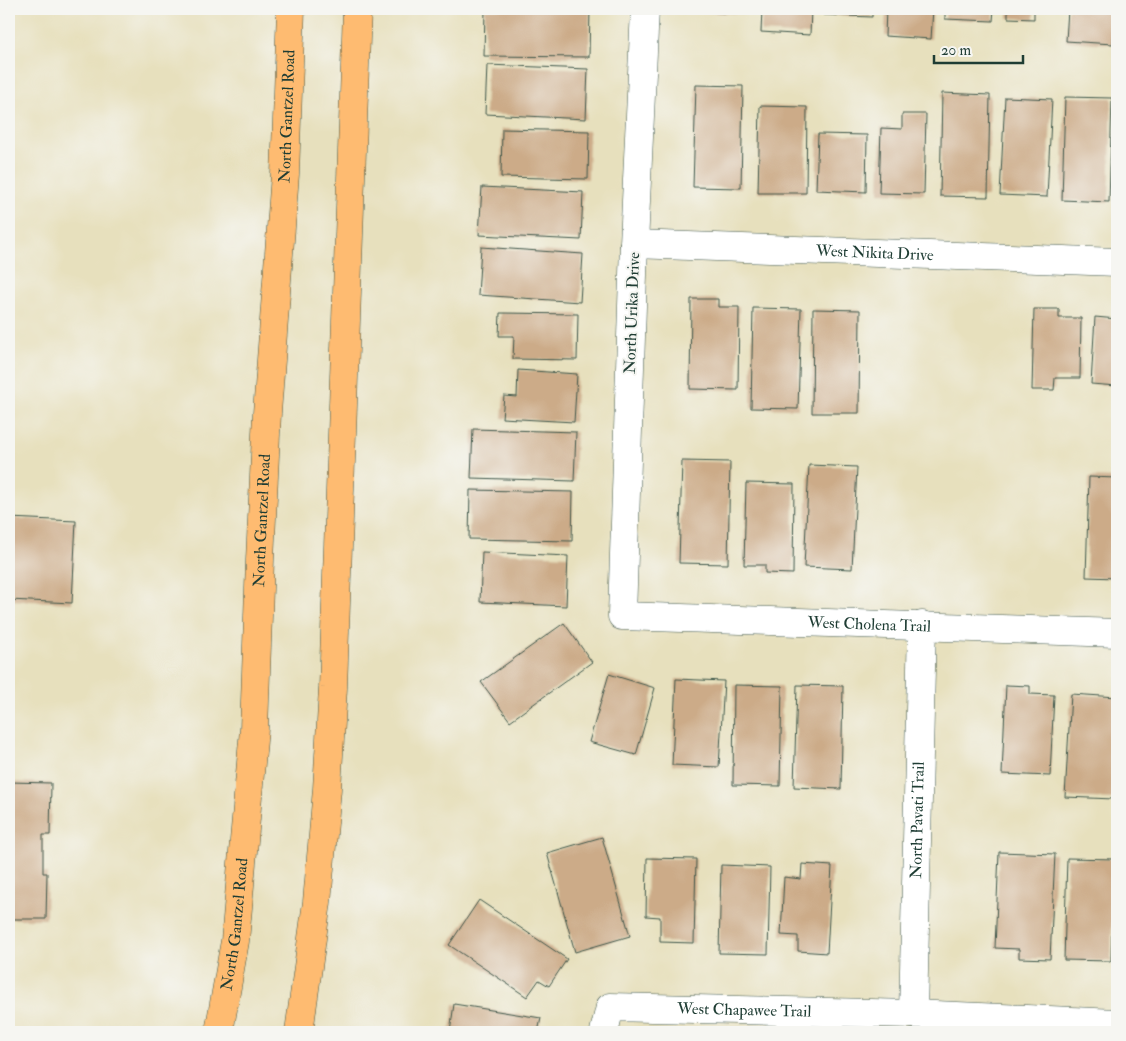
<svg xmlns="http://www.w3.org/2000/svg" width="1126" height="1041" font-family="'IM FELL Double Pica',serif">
	<rect width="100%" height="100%" fill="#f6f6f2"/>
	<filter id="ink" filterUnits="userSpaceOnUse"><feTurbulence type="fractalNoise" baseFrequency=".02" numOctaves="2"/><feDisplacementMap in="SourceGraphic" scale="10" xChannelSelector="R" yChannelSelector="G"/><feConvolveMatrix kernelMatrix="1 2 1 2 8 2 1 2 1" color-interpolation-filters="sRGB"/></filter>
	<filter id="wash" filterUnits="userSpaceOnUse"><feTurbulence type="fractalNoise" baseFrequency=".0096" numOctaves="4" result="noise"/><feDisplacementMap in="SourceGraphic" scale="20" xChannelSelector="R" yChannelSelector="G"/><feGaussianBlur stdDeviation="1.12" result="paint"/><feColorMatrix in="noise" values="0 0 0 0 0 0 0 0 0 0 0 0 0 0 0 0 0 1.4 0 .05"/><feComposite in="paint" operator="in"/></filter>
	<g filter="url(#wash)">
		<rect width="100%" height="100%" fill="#e7e0bd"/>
		<g id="blocks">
			<g fill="#ccab88">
				<path d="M 485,9 L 590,9 L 589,57 L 484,56 Z"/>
				<path d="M 703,9 L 751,9 L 751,14 L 703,12 Z"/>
				<path d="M 762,9 L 811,9 L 810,35 L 761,32 Z"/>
				<path d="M 823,9 L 872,9 L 872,17 L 823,15 Z"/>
				<path d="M 886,9 L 933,9 L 931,39 L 885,36 Z"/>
				<path d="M 945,9 L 994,9 L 993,21 L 945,19 Z"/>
				<path d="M 1008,9 L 1034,9 L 1034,19 L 1008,18 Z"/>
				<path d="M 1068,9 L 1115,9 L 1113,44 L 1066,41 Z"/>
				<path d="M 487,65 L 588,69 L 586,119 L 485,114 Z"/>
				<path d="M 696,85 L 743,86 L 741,188 L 693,187 Z"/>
				<path d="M 942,93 L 990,95 L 988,197 L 940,196 Z"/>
				<path d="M 1005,97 L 1052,99 L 1047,197 L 1000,195 Z"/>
				<path d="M 1065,97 L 1112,98 L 1109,202 L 1062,200 Z"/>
				<path d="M 760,106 L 807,107 L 806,193 L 758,193 Z"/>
				<path d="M 902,114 L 926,114 L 924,194 L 879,193 L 881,128 L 902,129 Z"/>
				<path d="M 502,129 L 589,131 L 588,179 L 501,177 Z"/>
				<path d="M 818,134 L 867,135 L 866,192 L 816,190 Z"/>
				<path d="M 482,187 L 583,192 L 581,240 L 479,235 Z"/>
				<path d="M 481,247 L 583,254 L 580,302 L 478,295 Z"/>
				<path d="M 691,299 L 718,299 L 718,307 L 739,307 L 738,390 L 690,389 Z"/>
				<path d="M 753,308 L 801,309 L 798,409 L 751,408 Z"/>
				<path d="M 813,309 L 860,310 L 859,413 L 812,413 Z"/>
				<path d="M 1034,309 L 1059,309 L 1059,318 L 1081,318 L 1080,378 L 1055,378 L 1054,390 L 1032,390 Z"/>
				<path d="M 500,313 L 578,314 L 577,360 L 513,359 L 514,336 L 499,336 Z"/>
				<path d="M 1095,317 L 1117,319 L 1117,386 L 1091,384 Z"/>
				<path d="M 518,370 L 577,374 L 574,422 L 502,418 L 504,396 L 517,397 Z"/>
				<path d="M 473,429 L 576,432 L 574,481 L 471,478 Z"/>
				<path d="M 682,461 L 730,462 L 728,564 L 679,563 Z"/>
				<path d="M 809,465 L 857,467 L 852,569 L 804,567 Z"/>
				<path d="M 1089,477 L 1117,478 L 1117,578 L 1086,577 Z"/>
				<path d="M 746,483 L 794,484 L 793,574 L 765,573 L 765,565 L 744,565 Z"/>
				<path d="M 470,490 L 573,492 L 572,541 L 469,539 Z"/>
				<path d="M 9,518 L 76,521 L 72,603 L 9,600 Z"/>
				<path d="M 482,552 L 568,556 L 566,606 L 480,602 Z"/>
				<path d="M 564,623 L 592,662 L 510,721 L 481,682 Z"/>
				<path d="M 609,674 L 655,688 L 636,755 L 589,742 Z"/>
				<path d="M 676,679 L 724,681 L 719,767 L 672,765 Z"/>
				<path d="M 734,685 L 782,686 L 780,786 L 733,785 Z"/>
				<path d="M 797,685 L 843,686 L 841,789 L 794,787 Z"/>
				<path d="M 1006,685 L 1030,686 L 1030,694 L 1054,695 L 1050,776 L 1002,774 Z"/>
				<path d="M 1071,694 L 1117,697 L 1117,735 L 1114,799 L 1065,797 Z"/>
				<path d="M 9,782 L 51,783 L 50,835 L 43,835 L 43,873 L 47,873 L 46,919 L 9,919 Z"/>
				<path d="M 602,837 L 630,936 L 575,952 L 547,853 Z"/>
				<path d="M 999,852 L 1055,854 L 1050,959 L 1019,958 L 1019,949 L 995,948 Z"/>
				<path d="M 647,858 L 696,859 L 694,943 L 660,942 L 660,917 L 646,916 Z"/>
				<path d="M 1067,858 L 1114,859 L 1111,961 L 1064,960 Z"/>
				<path d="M 802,864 L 832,866 L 827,953 L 798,951 L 798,936 L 781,935 L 784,877 L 801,879 Z"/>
				<path d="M 721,865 L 770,867 L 768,954 L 719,953 Z"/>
				<path d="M 479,900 L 567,959 L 549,986 L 539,980 L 527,997 L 449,945 Z"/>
				<path d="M 454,1004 L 541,1018 L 538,1032 L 450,1032 Z"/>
			</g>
		</g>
	</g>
	<g filter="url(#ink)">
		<use href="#blocks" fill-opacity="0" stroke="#3d5549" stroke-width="1"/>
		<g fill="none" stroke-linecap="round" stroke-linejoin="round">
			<g stroke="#3d5549" stroke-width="29">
				<g id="minor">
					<path id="s1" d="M 645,9 L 634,244 L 622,616 L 1117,633"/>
					<path id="s2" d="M 634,244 L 1117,262"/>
					<path id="s3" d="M 913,1014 L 922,625"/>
					<path id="s4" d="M 604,1032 L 610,1007 L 913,1014 L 1117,1023"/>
				</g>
			</g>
			<g stroke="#3d5549" stroke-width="29">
				<g id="major">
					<path id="s5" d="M 219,1032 L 235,941 L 254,729 L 260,560 L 267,413 L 285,174 L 291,9"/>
					<path d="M 299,1032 L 317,902 L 327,789 L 333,688 L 357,9"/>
				</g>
			</g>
			<use href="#minor" stroke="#fff" stroke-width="28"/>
			<use href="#major" stroke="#febb71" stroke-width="28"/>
		</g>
	</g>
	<g text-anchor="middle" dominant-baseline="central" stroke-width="4" stroke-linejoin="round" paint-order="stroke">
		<g font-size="16" fill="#1f3d34" stroke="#f6f6f2">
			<text stroke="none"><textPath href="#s5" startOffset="919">North Gantzel Road</textPath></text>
			<text stroke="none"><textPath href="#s2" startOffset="241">West Nikita Drive</textPath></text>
			<text transform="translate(632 313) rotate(-88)">North Urika Drive</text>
			<text stroke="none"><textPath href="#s5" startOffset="514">North Gantzel Road</textPath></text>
			<text stroke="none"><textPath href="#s1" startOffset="855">West Cholena Trail</textPath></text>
			<text stroke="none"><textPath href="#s3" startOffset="194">North Pavati Trail</textPath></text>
			<text stroke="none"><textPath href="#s5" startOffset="109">North Gantzel Road</textPath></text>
			<text stroke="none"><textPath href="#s4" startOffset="160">West Chapawee Trail</textPath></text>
		</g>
	</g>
	<rect width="1126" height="1041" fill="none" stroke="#f6f6f2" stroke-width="30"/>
	<path d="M934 55v8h89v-8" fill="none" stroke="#1f3d34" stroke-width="2.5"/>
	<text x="941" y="55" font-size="15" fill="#1f3d34" stroke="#f6f6f2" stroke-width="4" paint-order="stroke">20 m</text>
</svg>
